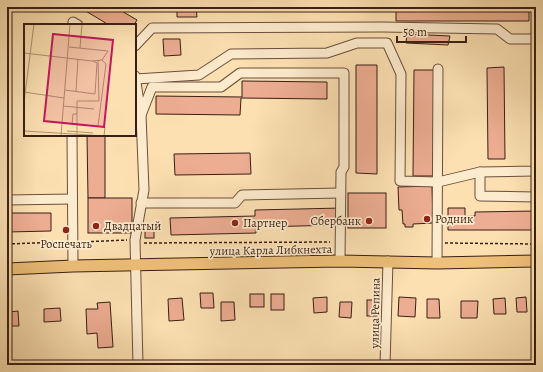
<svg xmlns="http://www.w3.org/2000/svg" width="543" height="372" font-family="Alegreya,serif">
	<rect width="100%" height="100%" fill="#fce0b2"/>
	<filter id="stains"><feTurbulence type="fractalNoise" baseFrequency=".005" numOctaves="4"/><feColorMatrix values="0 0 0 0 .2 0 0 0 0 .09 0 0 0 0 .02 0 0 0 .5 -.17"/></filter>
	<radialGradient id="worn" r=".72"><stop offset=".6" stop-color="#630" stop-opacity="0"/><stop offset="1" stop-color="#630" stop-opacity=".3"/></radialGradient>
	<g fill="#edad93" stroke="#391f13">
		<path d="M 79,7 L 115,7 L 137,20 L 134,25 L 109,25 Z"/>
		<path d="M 177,7 L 196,7 L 197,17 L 177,17 Z"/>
		<path d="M 529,9 L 529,21 L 396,21 L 396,11 Z"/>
		<path d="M 407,34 L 450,36 L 448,45 L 406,43 Z"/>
		<path d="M 163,39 L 180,39 L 181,55 L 164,56 Z"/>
		<path d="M 356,65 L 377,65 L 377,174 L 356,173 Z"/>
		<path d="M 504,67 L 505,159 L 488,159 L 487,68 Z"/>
		<path d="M 414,70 L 435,70 L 434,176 L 413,176 Z"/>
		<path d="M 242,81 L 327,82 L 327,99 L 241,98 L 240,115 L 156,114 L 156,96 L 242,97 Z"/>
		<path d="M 87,135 L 105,135 L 105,198 L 88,198 Z"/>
		<path d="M 250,153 L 251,174 L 175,175 L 174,154 Z"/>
		<path d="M 432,186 L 433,223 L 413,224 L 413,227 L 405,227 L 405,224 L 403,224 L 402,210 L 399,210 L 398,187 Z"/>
		<rect x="348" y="193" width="38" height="35"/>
		<rect x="88" y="198" width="44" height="35"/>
		<path d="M 342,208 L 342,225 L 256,227 L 256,233 L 171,235 L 170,218 L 255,216 L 255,210 Z"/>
		<path d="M 448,208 L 465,208 L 465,216 L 475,216 L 475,212 L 536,211 L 536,230 L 448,230 Z"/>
		<path d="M 7,213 L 51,213 L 51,231 L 7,232 Z"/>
		<rect x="145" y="229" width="9" height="9"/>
		<path d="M 200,293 L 213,293 L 214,308 L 201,308 Z"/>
		<rect x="250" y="294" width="14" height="13"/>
		<rect x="271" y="294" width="13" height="16"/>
		<path d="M 327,297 L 327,312 L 314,313 L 313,298 Z"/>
		<path d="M 399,297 L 416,298 L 415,317 L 398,316 Z"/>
		<path d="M 526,297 L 527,312 L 517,312 L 516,298 Z"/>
		<path d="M 182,298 L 184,320 L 169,321 L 168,299 Z"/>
		<path d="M 505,298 L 506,314 L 494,314 L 493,299 Z"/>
		<path d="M 427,299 L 439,299 L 440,318 L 427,318 Z"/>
		<path d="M 536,299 L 536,313 L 533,313 L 532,300 Z"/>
		<rect x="367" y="300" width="11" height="16"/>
		<path d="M 461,301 L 478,301 L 477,318 L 461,318 Z"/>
		<path d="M 110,302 L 113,347 L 98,348 L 97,333 L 87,334 L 86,309 L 98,309 L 97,303 Z"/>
		<path d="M 221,302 L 234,302 L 235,320 L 221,321 Z"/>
		<path d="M 340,302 L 352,302 L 351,318 L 339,317 Z"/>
		<path d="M 60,308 L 61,321 L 44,322 L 44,309 Z"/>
		<path d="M 18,311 L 19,326 L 10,326 L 10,312 Z"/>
		<path d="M 115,361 L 116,365 L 104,365 L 104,362 Z"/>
	</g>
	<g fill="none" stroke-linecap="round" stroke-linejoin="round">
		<g stroke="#6a4f3b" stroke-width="11">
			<g id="minor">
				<path d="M 73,25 L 73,22 L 78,25"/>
				<path d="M 135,46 L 152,28 L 383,27 L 497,29 L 510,39 L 536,39"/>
				<path d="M 135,76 L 141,115 L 144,190 L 135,240 L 138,365"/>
				<path d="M 136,79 L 199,75 L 231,54 L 327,53 L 357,43 L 387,43 L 401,74 L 400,181 L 438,182 L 480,172 L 534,171 L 536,169"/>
				<path d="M 141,115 L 152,87 L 221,87 L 240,73 L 344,73 L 344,167 L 341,172 L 340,261"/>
				<path d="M 72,135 L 73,266"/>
				<path d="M 480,172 L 480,196 L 536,197"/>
				<path d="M 7,200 L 72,199"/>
				<path d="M 141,203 L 235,203 L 242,195 L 340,193"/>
				<path d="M 437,263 L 438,69"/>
				<path d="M 385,365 L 388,261"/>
			</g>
		</g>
		<g stroke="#391f13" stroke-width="13">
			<path id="major" d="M 7,269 L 73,266 L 340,261 L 437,263 L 536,261"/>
		</g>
		<g stroke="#391f13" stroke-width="1.5" stroke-dasharray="3 2" stroke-linecap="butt">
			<path d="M 81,242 L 127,240"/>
			<path d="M 144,243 L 330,242"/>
			<path d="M 445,243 L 536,244"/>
			<path d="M 7,244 L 63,242"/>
		</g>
		<use href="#minor" stroke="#fdebcd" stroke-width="9"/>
		<use href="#major" stroke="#eec079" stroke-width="11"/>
	</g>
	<g fill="#8f2418" stroke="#fdebcd" stroke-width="1.5">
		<circle cx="427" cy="219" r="4"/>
		<circle cx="369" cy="221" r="4"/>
		<circle cx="235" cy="223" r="4"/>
		<circle cx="96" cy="226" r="4"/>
		<circle cx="66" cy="230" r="4"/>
	</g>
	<g text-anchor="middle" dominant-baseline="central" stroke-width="3.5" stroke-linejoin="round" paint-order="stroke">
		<g font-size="12" fill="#391f13" stroke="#fdebcd" text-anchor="start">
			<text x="435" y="219">Родник</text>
			<text x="361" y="221" text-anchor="end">Сбербанк</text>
			<text x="243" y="223">Партнер</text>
			<text x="104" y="226">Двадцатый</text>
			<text x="66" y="244" text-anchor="middle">Роспечать</text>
		</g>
		<g font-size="12" fill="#391f13" stroke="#fdebcd">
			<text transform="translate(271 250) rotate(-1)">улица Карла Либкнехта</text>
			<text transform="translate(375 313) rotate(-89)">улица Репина</text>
		</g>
	</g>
	<g transform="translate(24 24)">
		<rect width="112" height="112" fill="#fce0b2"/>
		<path fill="none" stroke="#ae9372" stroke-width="1" d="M 56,24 L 58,0M 0,29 L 68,37 L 78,36 L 84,27 L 45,23M 41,66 L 71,70 L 73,39 L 69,37M 52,67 L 54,35M 0,68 L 40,74M 0,78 L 10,0M 39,82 L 70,85M 53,90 L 49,90 L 48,100 L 81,103 L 80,112M 74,102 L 82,40 L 78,36M 0,107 L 82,112M 43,107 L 69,109M 53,110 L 53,77 L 75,77 L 74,36M 37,112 L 46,0"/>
		<path fill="#c2185b" fill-opacity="0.15" stroke="#c2185b" stroke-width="2" d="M 29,10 L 89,16 L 80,103 L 20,97 Z"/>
		<rect width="112" height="112" fill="none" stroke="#391f13" stroke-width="2"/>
	</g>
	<rect width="543" height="372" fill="none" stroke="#fce0b2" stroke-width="24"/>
	<rect x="8" y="8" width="527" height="356" fill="none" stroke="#391f13" stroke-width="2"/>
	<rect x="12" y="12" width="519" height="348" fill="none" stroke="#391f13"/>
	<path d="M397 36v6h69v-6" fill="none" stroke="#391f13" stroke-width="2"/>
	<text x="403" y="36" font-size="12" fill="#391f13" stroke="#fdebcd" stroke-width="3" paint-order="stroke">50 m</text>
	<rect width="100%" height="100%" filter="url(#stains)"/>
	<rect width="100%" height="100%" fill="url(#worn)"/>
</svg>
